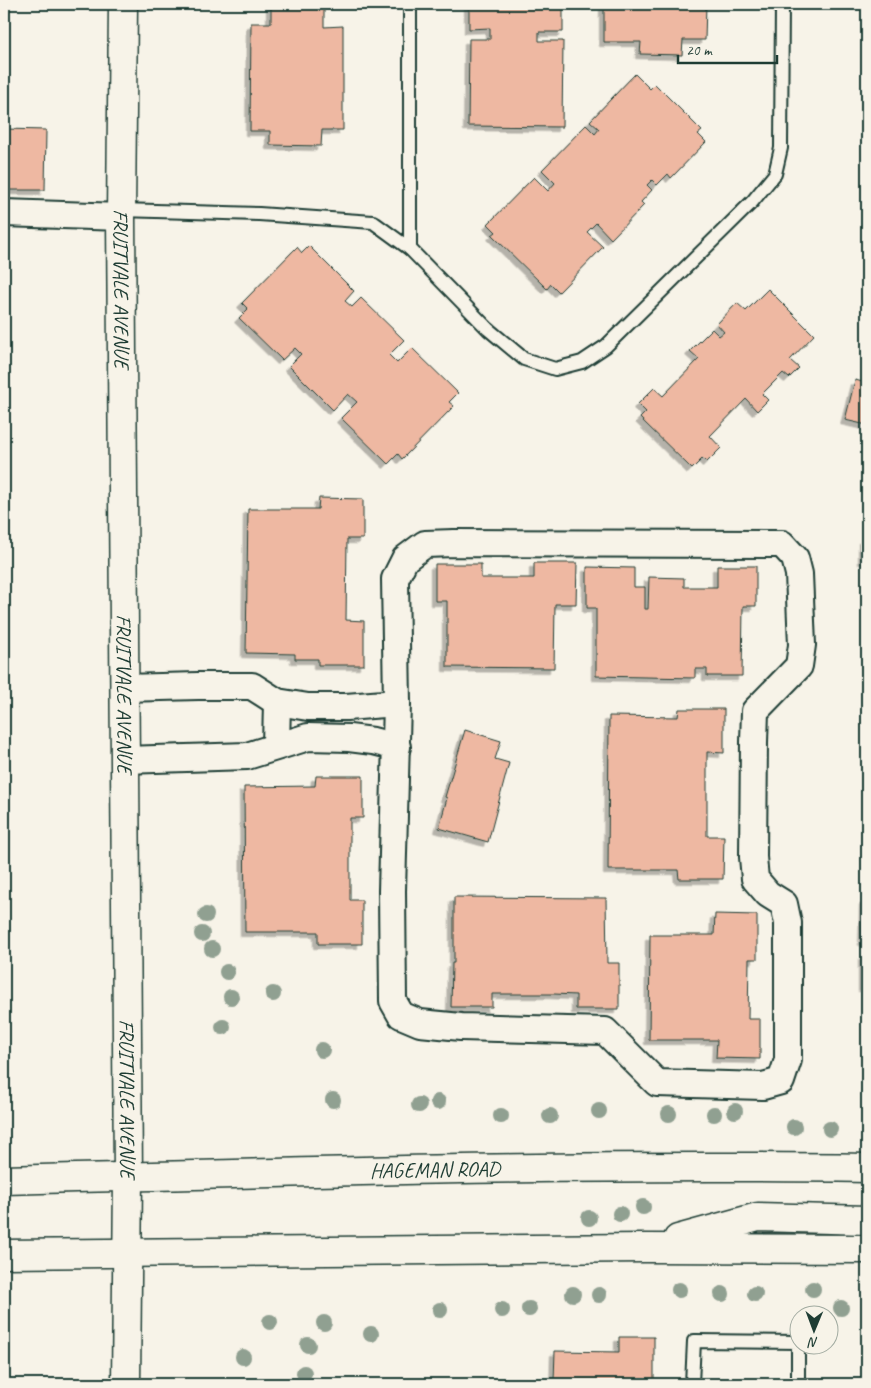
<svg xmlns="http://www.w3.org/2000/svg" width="871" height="1388" font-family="Caveat,sans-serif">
	<defs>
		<filter id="shadow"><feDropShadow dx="-4.5" dy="4.5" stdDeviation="0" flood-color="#0004"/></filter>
	</defs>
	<rect width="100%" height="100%" fill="#f7f3e8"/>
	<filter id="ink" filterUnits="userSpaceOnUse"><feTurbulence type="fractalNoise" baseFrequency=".02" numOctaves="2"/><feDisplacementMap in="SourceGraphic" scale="10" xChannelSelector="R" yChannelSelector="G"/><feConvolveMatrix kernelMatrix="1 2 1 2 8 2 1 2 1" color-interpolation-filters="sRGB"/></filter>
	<g filter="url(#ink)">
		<g fill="#eeb8a2" stroke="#1f3d34" filter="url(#shadow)">
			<path d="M 271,4 L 324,4 L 324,27 L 343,26 L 343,130 L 322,130 L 321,146 L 270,145 L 270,131 L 250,131 L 251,23 L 271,23 Z"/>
			<path d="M 469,4 L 563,4 L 563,32 L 539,32 L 539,41 L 563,41 L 562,127 L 468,126 L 469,39 L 490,39 L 490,28 L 469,29 Z"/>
			<path d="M 604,4 L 706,4 L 705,40 L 683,40 L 682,55 L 640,54 L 641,42 L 604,42 Z"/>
			<path d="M 635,74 L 650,89 L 655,84 L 702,131 L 698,134 L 706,142 L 671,178 L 668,174 L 657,185 L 652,180 L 647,185 L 652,190 L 641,202 L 644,205 L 611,239 L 596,223 L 587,232 L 603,247 L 559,292 L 551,284 L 547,289 L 492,235 L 496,232 L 488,224 L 534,177 L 548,191 L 555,183 L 542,170 L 586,125 L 595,134 L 599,129 L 590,121 Z"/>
			<path d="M 4,129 L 46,130 L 45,190 L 4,190 Z"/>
			<path d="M 309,246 L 354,291 L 345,301 L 352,307 L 361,298 L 404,340 L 389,355 L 397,363 L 412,348 L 458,393 L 449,402 L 454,406 L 402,459 L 398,454 L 388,464 L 341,418 L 357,402 L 348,394 L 333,410 L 289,366 L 301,354 L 295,348 L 282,360 L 239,318 L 248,309 L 242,303 L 297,247 L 302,253 Z"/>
			<path d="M 768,289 L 814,335 L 790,360 L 799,368 L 789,378 L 783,373 L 762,394 L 768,400 L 757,411 L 746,399 L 710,436 L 721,448 L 707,462 L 703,458 L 692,469 L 640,418 L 646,412 L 638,404 L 654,388 L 663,396 L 699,359 L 690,351 L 712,329 L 719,336 L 724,332 L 717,324 L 737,303 L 746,311 Z"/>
			<path d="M 855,380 L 867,383 L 867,425 L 845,420 Z"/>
			<path d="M 319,498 L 363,499 L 363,539 L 347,539 L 346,620 L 364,621 L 364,665 L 318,665 L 318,659 L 295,659 L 295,654 L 246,653 L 248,509 L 318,509 Z"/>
			<rect x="863" y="539" width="4" height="21"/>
			<path d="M 534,563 L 577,563 L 576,604 L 555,604 L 554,668 L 447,667 L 447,601 L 435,601 L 435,564 L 481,564 L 481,578 L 534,578 Z"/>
			<path d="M 717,566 L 756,566 L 756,606 L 743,606 L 742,676 L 707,676 L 707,669 L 695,669 L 695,678 L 596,676 L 596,608 L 587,608 L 587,567 L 634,568 L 634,587 L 645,587 L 645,609 L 648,609 L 649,577 L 684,578 L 684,587 L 717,587 Z"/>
			<path d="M 679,709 L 724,709 L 724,753 L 707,752 L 707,836 L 724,836 L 723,879 L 679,879 L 678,870 L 608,870 L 609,716 L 678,717 Z"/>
			<path d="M 465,730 L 501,741 L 495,759 L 509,763 L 488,842 L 439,828 L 447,798 L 445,797 Z"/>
			<path d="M 316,776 L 363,776 L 363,818 L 350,818 L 350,900 L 362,900 L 362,944 L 318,944 L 318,932 L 245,932 L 244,787 L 315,786 Z"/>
			<path d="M 454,897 L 606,898 L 607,963 L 619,963 L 619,1009 L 576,1009 L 576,995 L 554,994 L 492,994 L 492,1007 L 451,1007 L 452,963 L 454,963 Z"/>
			<path d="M 864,900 L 867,900 L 867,941 L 863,941 Z"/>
			<path d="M 715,914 L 757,915 L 757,959 L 749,959 L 748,1019 L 760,1019 L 760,1059 L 716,1058 L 717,1040 L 649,1040 L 650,935 L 714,935 Z"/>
			<rect x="863" y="955" width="4" height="32"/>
			<path d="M 619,1337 L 654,1337 L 654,1384 L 571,1384 L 571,1380 L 554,1380 L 555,1351 L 619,1352 Z"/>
		</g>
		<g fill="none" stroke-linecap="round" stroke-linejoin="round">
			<g stroke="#1f3d34" stroke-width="16">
				<g id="lane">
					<path d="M 410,4 L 410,249"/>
					<path d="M 121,210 L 259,214 L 373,222 L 410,249 L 488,329 L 524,359 L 555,369 L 582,362 L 606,346 L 752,202 L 775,174 L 781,148 L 782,4"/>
					<path d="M 692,1384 L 694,1341 L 798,1342 L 798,1384"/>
				</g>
			</g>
			<g stroke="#1f3d34" stroke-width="30">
				<g id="street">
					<path d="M 4,213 L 121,217"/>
					<path d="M 454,543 L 782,544 L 795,558 L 799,574 L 802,645 L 799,666 L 755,711 L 754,742 L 753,857 L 755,879 L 768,894 L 784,904 L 788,923 L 788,1060 L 781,1081 L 763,1086 L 657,1083 L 605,1031 L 461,1027 L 420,1023 L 401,1015 L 393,1001 L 392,891 L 397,703 L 395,579 L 405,559 L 425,544 Z"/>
					<path d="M 124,688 L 198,686 L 252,686 L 277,702 L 308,707 L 346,707 L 397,703"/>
					<path d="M 276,746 L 277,702"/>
					<path d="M 125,760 L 247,756 L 308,737 L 349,738 L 373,741 L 397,747"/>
				</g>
			</g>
			<g stroke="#1f3d34" stroke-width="31">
				<g id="secondary">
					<path id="s1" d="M 123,4 L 121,217 L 128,1177 L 126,1384"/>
					<path id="s2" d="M 4,1180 C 291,1172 579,1164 867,1168"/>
					<path d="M 678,1239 L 758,1217 L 867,1220"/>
					<path d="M 4,1254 L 645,1248 L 867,1249"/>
				</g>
			</g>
			<use href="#lane" stroke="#f7f3e8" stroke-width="12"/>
			<use href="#street" stroke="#f7f3e8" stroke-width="26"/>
			<use href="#secondary" stroke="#f7f3e8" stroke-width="28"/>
		</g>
		<g fill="#90a091">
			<circle cx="206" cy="915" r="8"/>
			<circle cx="202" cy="934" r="8"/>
			<circle cx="212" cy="949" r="8"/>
			<circle cx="227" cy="972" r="8"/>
			<circle cx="273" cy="994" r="8"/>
			<circle cx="231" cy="997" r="8"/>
			<circle cx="223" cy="1027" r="8"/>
			<circle cx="322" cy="1050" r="8"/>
			<circle cx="333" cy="1100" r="8"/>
			<circle cx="438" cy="1102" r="8"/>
			<circle cx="419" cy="1105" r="8"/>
			<circle cx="599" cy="1111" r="8"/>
			<circle cx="735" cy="1111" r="8"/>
			<circle cx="669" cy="1114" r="8"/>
			<circle cx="714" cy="1114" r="8"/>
			<circle cx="501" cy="1116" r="8"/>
			<circle cx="550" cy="1116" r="8"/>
			<circle cx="794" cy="1127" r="8"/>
			<circle cx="830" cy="1129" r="8"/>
			<circle cx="643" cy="1207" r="8"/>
			<circle cx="620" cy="1214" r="8"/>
			<circle cx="589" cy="1218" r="8"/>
			<circle cx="813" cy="1289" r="8"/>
			<circle cx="679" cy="1290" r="8"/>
			<circle cx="573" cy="1294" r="8"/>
			<circle cx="722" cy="1294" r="8"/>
			<circle cx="755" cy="1294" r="8"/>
			<circle cx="599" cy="1295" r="8"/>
			<circle cx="841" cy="1308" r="8"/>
			<circle cx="529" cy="1309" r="8"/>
			<circle cx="440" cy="1310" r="8"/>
			<circle cx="502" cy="1310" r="8"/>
			<circle cx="270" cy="1322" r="8"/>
			<circle cx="324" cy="1323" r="8"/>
			<circle cx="371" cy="1334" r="8"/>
			<circle cx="308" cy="1345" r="8"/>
			<circle cx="243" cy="1357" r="8"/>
			<circle cx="304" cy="1373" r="8"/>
		</g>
	</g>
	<g text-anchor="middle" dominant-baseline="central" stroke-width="4" stroke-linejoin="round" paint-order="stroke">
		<g font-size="21" fill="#1f3d34" stroke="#f7f3e8">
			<text stroke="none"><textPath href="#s1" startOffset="285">FRUITVALE AVENUE</textPath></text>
			<text stroke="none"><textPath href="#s1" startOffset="690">FRUITVALE AVENUE</textPath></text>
			<text stroke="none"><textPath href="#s1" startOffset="1095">FRUITVALE AVENUE</textPath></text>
			<text stroke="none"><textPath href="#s2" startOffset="431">HAGEMAN ROAD</textPath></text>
		</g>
	</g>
	<rect width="871" height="1388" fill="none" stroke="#f7f3e8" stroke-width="20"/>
	<rect x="10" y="10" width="851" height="1368" fill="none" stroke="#1f3d34" stroke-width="2" filter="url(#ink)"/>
	<g transform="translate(814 1330) rotate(181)"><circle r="24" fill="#f7f3e8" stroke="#a1aaa0"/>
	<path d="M0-4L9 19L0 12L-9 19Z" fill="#1f3d34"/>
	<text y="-8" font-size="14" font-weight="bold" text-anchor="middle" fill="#1f3d34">N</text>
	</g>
	<path d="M678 55v8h99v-8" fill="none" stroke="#1f3d34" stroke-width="2.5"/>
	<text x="686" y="55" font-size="15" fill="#1f3d34" stroke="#f7f3e8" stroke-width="4" paint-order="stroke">20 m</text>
</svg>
